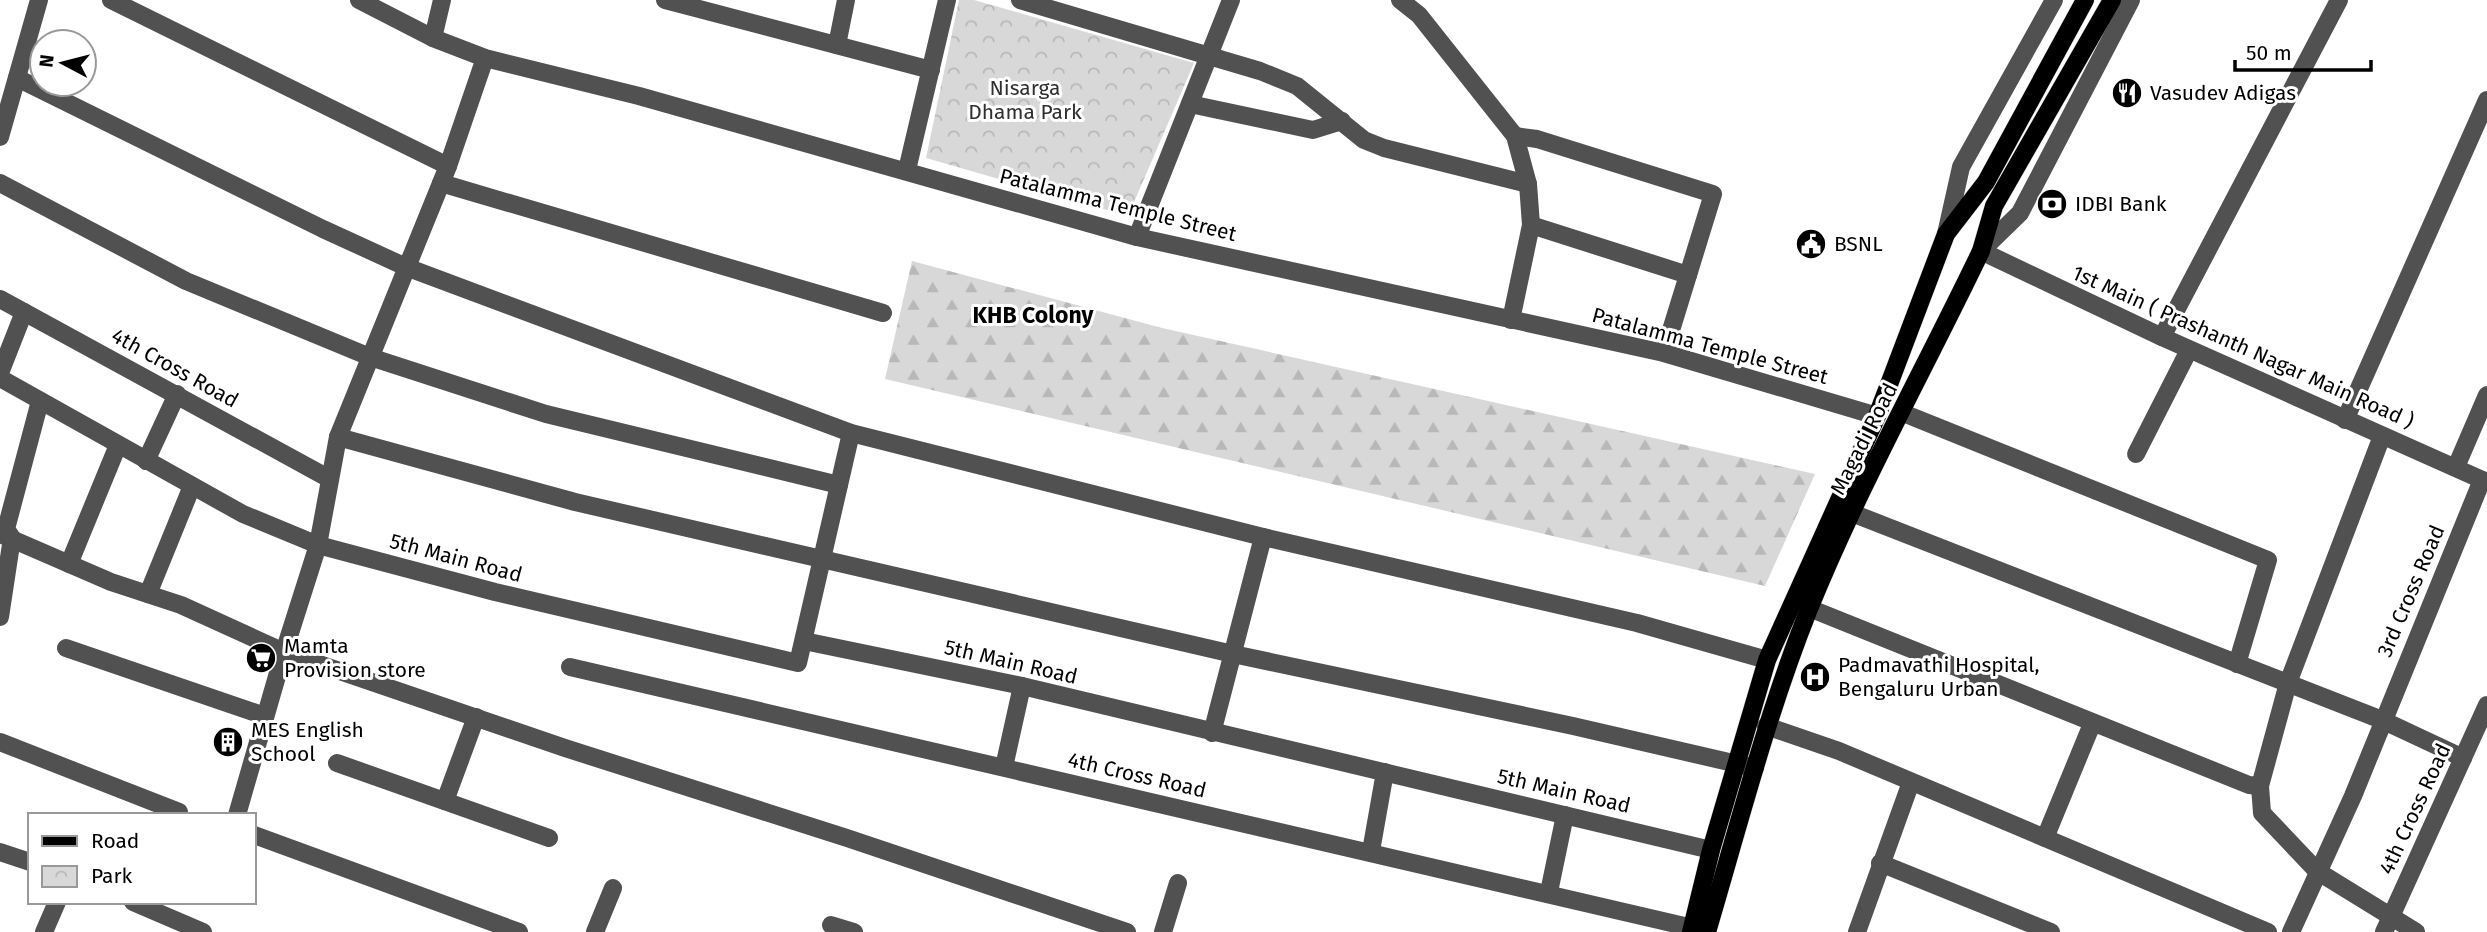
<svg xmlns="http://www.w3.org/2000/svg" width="2487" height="932" font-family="'Fira Sans',sans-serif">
	<defs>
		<pattern id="forest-firs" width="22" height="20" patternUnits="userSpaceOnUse" patternTransform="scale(1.75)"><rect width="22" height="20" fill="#d8d8d8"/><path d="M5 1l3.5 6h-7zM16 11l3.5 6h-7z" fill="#b8b8b8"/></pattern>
		<pattern id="park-crowns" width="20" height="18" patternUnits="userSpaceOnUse" patternTransform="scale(1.75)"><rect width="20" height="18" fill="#d8d8d8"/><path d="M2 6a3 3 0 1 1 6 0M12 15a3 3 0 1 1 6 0" fill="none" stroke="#b8b8b8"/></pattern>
	</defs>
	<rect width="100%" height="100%" fill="#fff"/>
	<path fill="url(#forest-firs)" d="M 912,261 L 1162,328 L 1815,474 L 1765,586 L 885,379 Z"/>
	<path fill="url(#park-crowns)" d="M 959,0 L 974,0 L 1194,63 L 1128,216 L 926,158 Z"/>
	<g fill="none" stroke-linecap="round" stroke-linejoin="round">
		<g stroke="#dbdbdb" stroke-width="19">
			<g id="major">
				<path d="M 1691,932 L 1711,850 L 1767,660 L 1877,416 L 1946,234 L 1986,182 L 2085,0"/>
				<path d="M 1707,932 C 1739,824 1767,714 1809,609 C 1858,488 1925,368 1981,251 L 1994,206 L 2112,0"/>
			</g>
		</g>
		<g stroke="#515151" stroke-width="18">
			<path d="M 111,0 L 448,166"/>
			<path d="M 359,0 L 433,38 L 485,58 L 639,96 L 1137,237 L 1664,353 L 1877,416"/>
			<path d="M 665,0 L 931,70"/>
			<path d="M 1020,0 L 1260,71 L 1297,86 L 1364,140 L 1384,148 L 1528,184"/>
			<path d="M 1400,0 L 1419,15 L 1515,136 L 1528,184 L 1531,225 L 1511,320"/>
			<path d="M 2131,0 L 2020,213 L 1981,251 L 2162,337 L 2487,482"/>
			<path d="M 433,38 L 442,0"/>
			<path d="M 837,45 L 846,0"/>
			<path d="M 17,78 L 323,229 L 406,267 L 851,433 L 1263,537 L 1637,623 L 1767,660"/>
			<path d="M 1190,104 L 1313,130 L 1342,121"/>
			<path d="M 1515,136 L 1537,139 L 1713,194 L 1664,353"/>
			<path d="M 0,137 L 39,0"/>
			<path d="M 907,170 L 947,0"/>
			<path d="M 0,183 L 186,281 L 370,357 L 546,414 L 839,485"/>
			<path d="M 441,183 L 883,313"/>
			<path d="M 1531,225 L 1688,275"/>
			<path d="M 1946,234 L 1961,167 L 2054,0"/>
			<path d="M 1137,237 L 1231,0"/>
			<path d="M 0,299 L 328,478"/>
			<path d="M 2162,337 L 2339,0"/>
			<path d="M 0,373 L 24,312"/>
			<path d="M 0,378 L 243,514 L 318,545 L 495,592 L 798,663 L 851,433"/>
			<path d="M 1903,413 L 2268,560 L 2237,664"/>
			<path d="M 2345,420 L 2487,100"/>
			<path d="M 338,437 L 575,502 L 1233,654 L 1573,726 L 1755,768"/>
			<path d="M 2136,454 L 2189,350"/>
			<path d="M 146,461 L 177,394"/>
			<path d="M 2456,467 L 2487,395"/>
			<path d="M 1852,513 L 2382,720 L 2463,758"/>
			<path d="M 0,534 L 111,582 L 181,605 L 284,652 L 565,748 L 847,838 L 1127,932"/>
			<path d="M 69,564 L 118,445"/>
			<path d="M 148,594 L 192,486"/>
			<path d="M 1809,608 L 2249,785 L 2260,786 L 2288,683 L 2382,436"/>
			<path d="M 0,617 L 12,538 L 6,529 L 40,401"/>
			<path d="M 804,641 L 1022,686 L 1711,850"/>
			<path d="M 66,648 L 265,716"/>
			<path d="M 570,667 L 1693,928"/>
			<path d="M 1766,726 L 1839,751 L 2268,932"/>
			<path d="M 1212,733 L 1263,537"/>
			<path d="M 0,742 L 179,812 L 178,815"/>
			<path d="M 337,763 L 549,838"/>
			<path d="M 1004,767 L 1022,686"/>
			<path d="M 2260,786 L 2262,813 L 2317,871 L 2416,932"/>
			<path d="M 445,801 L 476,717"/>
			<path d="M 237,815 L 284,652 L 318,545 L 338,437 L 448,166 L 485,58"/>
			<path d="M 254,835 L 519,932"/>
			<path d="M 2045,838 L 2092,724"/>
			<path d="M 1371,851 L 1385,772"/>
			<path d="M 0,852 L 30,862"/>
			<path d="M 1880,863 L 2051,932"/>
			<path d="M 1549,892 L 1565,815"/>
			<path d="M 133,902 L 203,932"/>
			<path d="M 831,925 L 854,932"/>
			<path d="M 44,932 L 57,902"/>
			<path d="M 595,932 L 613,888"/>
			<path d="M 1163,932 L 1178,883"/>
			<path d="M 1857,932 L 1911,782"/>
			<path d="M 2291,932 L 2353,796 L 2482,480"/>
			<path d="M 2384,932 L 2487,705"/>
		</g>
		<use href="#major" stroke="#000" stroke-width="18"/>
	</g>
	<defs>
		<g id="restaurant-disc" transform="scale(1.575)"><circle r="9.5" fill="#000" stroke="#fff"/><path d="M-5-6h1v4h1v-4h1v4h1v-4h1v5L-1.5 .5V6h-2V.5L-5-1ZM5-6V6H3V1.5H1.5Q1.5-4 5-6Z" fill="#fff"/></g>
		<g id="bank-disc" transform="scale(1.575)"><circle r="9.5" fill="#000" stroke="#fff"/><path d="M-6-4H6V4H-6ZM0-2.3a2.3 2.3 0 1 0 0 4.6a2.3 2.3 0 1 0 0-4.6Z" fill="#fff"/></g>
		<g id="civic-disc" transform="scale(1.575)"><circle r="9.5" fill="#000" stroke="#fff"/><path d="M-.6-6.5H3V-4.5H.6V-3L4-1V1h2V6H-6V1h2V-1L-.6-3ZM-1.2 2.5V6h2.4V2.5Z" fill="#fff"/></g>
		<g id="supermarket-disc" transform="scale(1.575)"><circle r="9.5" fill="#000" stroke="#fff"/><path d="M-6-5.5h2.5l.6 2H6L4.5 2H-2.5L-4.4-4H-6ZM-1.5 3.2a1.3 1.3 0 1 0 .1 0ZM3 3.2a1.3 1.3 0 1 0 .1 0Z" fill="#fff"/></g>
		<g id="hospital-disc" transform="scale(1.575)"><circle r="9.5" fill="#000" stroke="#fff"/><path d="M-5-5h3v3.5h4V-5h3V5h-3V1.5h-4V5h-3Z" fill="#fff"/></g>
		<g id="building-disc" transform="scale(1.575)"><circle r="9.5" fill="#000" stroke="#fff"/><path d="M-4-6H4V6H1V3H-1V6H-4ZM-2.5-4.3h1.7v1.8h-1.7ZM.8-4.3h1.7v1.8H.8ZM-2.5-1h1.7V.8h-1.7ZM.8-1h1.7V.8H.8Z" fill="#fff"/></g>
	</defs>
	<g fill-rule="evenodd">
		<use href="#restaurant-disc" x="2127" y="93"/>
		<use href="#bank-disc" x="2052" y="204"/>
		<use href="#civic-disc" x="1811" y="244"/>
		<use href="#supermarket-disc" x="261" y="658"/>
		<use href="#hospital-disc" x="1815" y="677"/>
		<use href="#building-disc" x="228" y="742"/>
	</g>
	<g text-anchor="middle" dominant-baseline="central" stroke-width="6" stroke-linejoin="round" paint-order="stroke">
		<g font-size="21" fill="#2f2f2f" stroke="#fff">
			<text x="1025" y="88">Nisarga<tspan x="1025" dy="24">Dhama Park</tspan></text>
		</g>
		<g font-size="21" fill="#000" stroke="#fff" text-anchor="start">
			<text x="2150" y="93">Vasudev Adigas</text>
			<text x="2075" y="204">IDBI Bank</text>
			<text x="1834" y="244">BSNL</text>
			<text x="284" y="646">Mamta<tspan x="284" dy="24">Provision store</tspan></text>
			<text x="1838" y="665">Padmavathi Hospital,<tspan x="1838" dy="24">Bengaluru Urban</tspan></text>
			<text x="251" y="730">MES English<tspan x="251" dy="24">School</tspan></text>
		</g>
		<g font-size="21" fill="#000" stroke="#fff">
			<text transform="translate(1118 205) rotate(14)">Patalamma Temple Street</text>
			<text transform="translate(1710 346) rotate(15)">Patalamma Temple Street</text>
			<text transform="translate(2243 347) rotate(24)">1st Main ( Prashanth Nagar Main Road )</text>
			<text transform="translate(175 368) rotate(29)">4th Cross Road</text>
			<text transform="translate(1864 439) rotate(-63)">Magadi Road</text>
			<text transform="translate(456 558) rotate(15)">5th Main Road</text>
			<text transform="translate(2411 591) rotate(-67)">3rd Cross Road</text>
			<text transform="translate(1011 662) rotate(13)">5th Main Road</text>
			<text transform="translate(1137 775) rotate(13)">4th Cross Road</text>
			<text transform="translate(1564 791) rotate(13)">5th Main Road</text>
			<text transform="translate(2415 809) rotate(-65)">4th Cross Road</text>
		</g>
		<g font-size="23" font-weight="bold" fill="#000" stroke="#fff">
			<text x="1033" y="315">KHB Colony</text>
		</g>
	</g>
	<rect x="28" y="813" width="228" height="91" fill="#ffffff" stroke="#999999" stroke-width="2"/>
	<rect x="42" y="836" width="35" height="10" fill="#000000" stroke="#999999" stroke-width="2"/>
	<text x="91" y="848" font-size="21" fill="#000000">Road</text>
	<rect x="42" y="866" width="35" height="21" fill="url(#park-crowns)" stroke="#999999" stroke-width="2"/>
	<text x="91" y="883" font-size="21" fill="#000000">Park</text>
	<g transform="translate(63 63) rotate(277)"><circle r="33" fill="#ffffff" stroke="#999999" stroke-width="2"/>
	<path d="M0-5L12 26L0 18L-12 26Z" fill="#000000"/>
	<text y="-10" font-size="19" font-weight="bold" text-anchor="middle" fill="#000000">N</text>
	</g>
	<path d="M2235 60v10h136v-10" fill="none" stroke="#000000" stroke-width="3.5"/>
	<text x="2246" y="60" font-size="21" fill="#000000" stroke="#ffffff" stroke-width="5" paint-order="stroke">50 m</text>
</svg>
